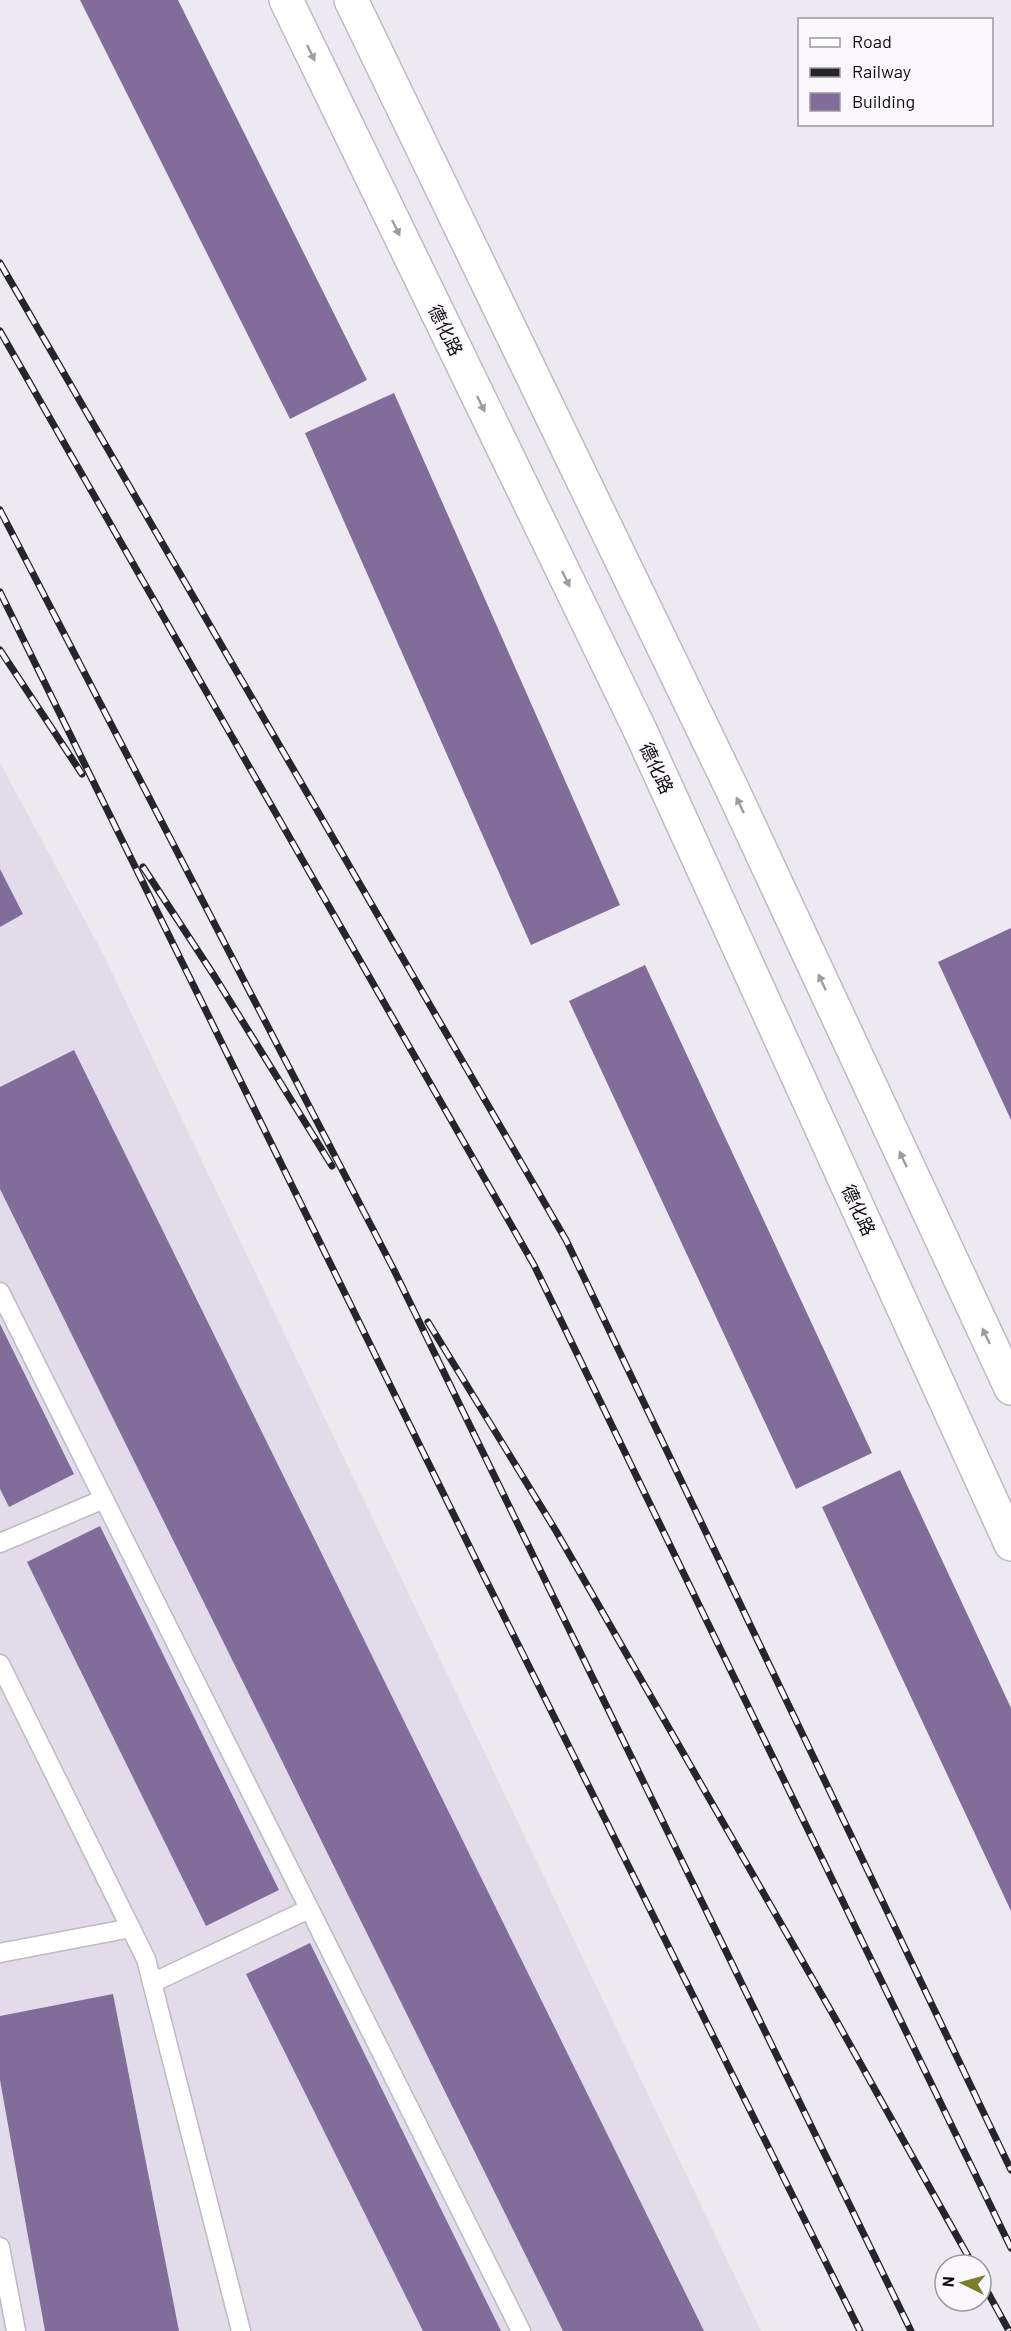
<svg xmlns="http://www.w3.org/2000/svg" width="1011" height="2331" font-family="Barlow,'Noto Sans SC',sans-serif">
	<rect width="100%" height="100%" fill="#ece9f0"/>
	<path fill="#e1dbea" d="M 0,763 L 103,954 L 761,2331 L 0,2331 Z"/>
	<g fill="#816c9a">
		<path d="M 80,0 L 178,0 L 367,380 L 290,419 Z"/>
		<path d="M 394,393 L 620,905 L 531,945 L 305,433 Z"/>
		<path d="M 0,869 L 23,914 L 0,927 Z"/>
		<path d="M 1011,928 L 1011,1120 L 938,962 Z"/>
		<path d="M 645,965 L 872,1453 L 796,1489 L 569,1001 Z"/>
		<path d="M 74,1050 L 704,2331 L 563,2331 L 0,1189 L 0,1087 Z"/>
		<path d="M 0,1324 L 74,1474 L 9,1507 L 0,1489 Z"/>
		<path d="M 900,1470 L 1011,1708 L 1011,1911 L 822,1507 Z"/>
		<path d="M 100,1526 L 279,1890 L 206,1926 L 27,1562 Z"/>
		<path d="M 310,1943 L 501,2331 L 423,2331 L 246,1974 Z"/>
		<path d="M 113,1994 L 179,2331 L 45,2331 L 0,2080 L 0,2016 Z"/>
	</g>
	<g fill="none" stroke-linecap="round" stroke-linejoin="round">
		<g stroke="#bdbac1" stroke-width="21">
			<g id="lane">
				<path d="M 0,1292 L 521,2331"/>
				<path d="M 0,1543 L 104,1499"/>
				<path d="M 0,1664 L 146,1959 L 241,2331"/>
				<path d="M 0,1953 L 131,1928"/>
				<path d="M 152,1983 L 309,1909"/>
				<path d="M 0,2247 L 16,2331"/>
			</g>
		</g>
		<g stroke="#bdbac1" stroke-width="36">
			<g id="secondary">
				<path d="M 286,0 L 640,730 L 1011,1544"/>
				<path d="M 351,0 L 733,791 L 1011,1388"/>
			</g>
		</g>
		<use href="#lane" stroke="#fff" stroke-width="18"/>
		<use href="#secondary" stroke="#fff" stroke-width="33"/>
		<g stroke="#262528" stroke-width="7">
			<g id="rail">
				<path d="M 0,263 L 566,1240 L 1011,2170"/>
				<path d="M 0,331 L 534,1265 L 1011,2248"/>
				<path d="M 0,510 L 394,1270 L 911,2331"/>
				<path d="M 0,592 L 479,1566 L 860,2331"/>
				<path d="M 0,650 L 82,774"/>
				<path d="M 143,867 L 215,977 L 332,1166"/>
				<path d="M 428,1322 L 556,1531 L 835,2018 L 973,2265"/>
				<path d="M 981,2280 L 1009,2331"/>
			</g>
		</g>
		<use href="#rail" stroke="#f9f6fd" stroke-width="4.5" stroke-dasharray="14" stroke-linecap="butt"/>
	</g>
	<defs><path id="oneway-solid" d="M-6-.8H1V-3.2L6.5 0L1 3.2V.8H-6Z" transform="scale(1.5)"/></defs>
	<g fill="#9e9d9e">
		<use href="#oneway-solid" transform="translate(311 53) rotate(64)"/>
		<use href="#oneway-solid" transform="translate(396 228) rotate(64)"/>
		<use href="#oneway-solid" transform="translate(481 404) rotate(64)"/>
		<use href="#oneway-solid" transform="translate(566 579) rotate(64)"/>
		<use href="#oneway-solid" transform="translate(740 805) rotate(-115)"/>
		<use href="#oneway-solid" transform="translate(822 982) rotate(-115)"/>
		<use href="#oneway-solid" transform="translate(903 1159) rotate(-115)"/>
		<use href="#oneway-solid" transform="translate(986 1336) rotate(-116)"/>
	</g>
	<g text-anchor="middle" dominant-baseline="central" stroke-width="4.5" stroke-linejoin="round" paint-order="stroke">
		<g font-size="18" fill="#0c0b0d" stroke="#f9f6fd">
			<text transform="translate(446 330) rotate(64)">德化路</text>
			<text transform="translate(657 768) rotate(65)">德化路</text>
			<text transform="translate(859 1210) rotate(65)">德化路</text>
		</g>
	</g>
	<rect x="798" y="18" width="195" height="108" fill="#f9f6fd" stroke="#9a989d" stroke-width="1.5"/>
	<rect x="810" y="38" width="30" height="9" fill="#ffffff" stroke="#9a989d" stroke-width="1.5"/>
	<text x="852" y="48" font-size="18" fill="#0c0b0d">Road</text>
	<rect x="810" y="68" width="30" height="9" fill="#262528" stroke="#9a989d" stroke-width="1.5"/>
	<text x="852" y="78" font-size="18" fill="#0c0b0d">Railway</text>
	<rect x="810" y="93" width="30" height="18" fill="#816c9a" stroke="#9a989d" stroke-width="1.5"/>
	<text x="852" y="108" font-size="18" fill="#0c0b0d">Building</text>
	<g transform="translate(963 2283) rotate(275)"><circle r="28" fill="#f9f6fd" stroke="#9a989d" stroke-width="1.5"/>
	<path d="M0-4.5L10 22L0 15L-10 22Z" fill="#7c7d25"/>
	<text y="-9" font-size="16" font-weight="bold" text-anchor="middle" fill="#0c0b0d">N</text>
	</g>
</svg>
